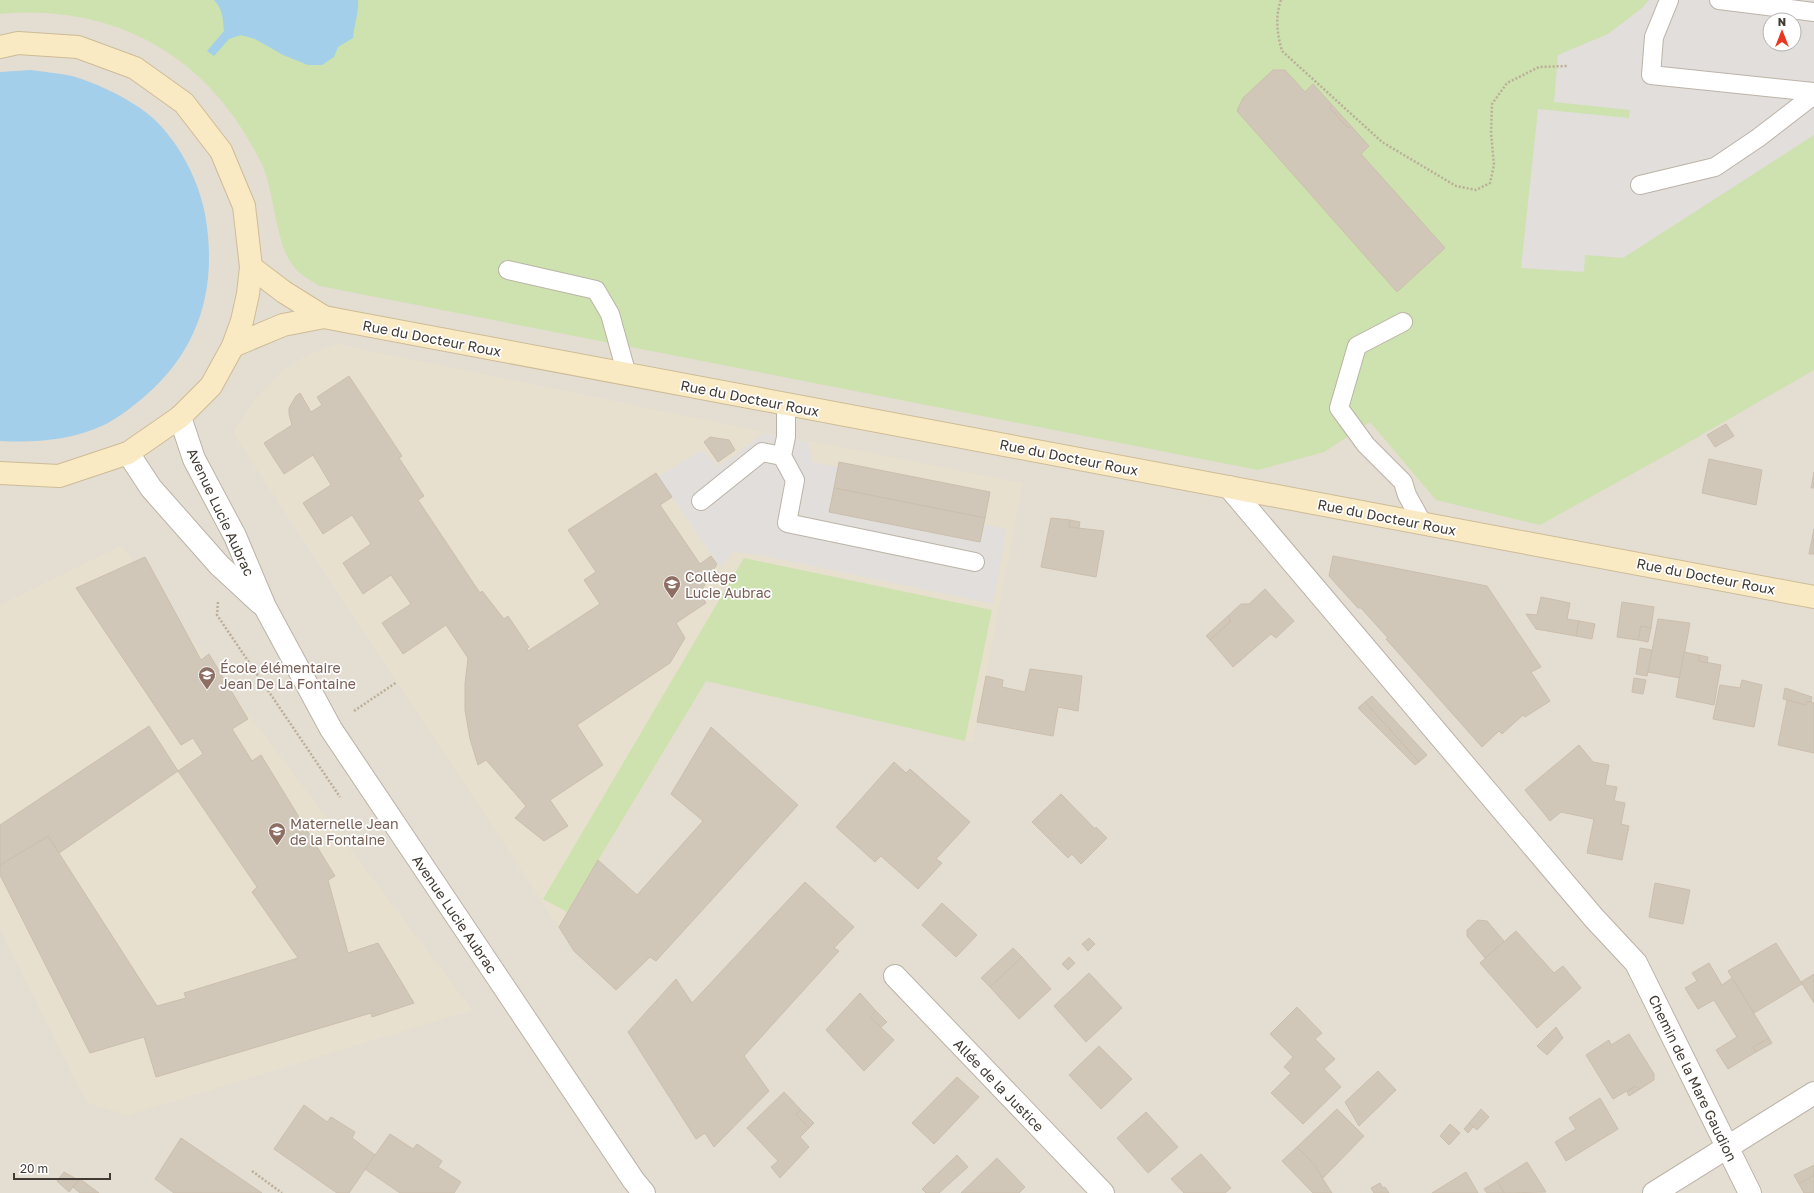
<svg xmlns="http://www.w3.org/2000/svg" width="1814" height="1193" font-family="'Golos Text',sans-serif">
	<rect width="100%" height="100%" fill="#f0ece3"/>
	<path fill="#e4ddd1" fill-rule="evenodd" d="M 0,0 L 1814,0 L 1814,1193 L 0,1193 ZM 1770,20 L 1794,20 L 1794,44 L 1770,44 Z"/>
	<g fill="#e8e0ce">
		<path d="M 337,344 L 763,432 L 1023,483 L 973,742 L 965,741 L 706,681 L 559,927 L 233,433 L 254,401 L 283,371 L 309,354 Z"/>
		<path d="M 121,546 L 472,1010 L 128,1115 L 87,1103 L 0,929 L 0,605 Z"/>
	</g>
	<g fill="#cde2ae" fill-rule="evenodd">
		<path d="M 0,0 L 1814,0 L 1814,370 L 1670,453 L 1540,525 L 1436,500 L 1370,422 L 1324,452 L 1258,470 L 320,286 C 310,280 299,275 292,264 C 277,245 274,197 265,172 C 261,160 253,148 247,137 C 194,47 103,4 0,14 ZM 1770,20 L 1794,20 L 1794,44 L 1770,44 Z"/>
		<path d="M 744,558 L 992,610 L 965,741 L 706,681 L 567,912 L 543,899 Z"/>
	</g>
	<g fill="#e1dedb" fill-rule="evenodd">
		<path d="M 1649,0 L 1814,0 L 1814,135 L 1623,258 L 1585,255 L 1584,272 L 1521,268 L 1538,109 L 1629,118 L 1630,110 L 1554,102 L 1558,55 L 1608,34 L 1642,8 ZM 1770,20 L 1794,20 L 1794,44 L 1770,44 Z"/>
		<path d="M 763,433 L 809,442 L 812,462 L 838,467 L 833,493 L 1007,529 L 993,604 L 760,555 L 733,552 L 721,568 L 658,477 L 702,450 L 718,466 L 734,456 Z"/>
	</g>
	<g fill="#a3cfea">
		<path d="M 214,0 L 358,0 C 359,12 354,25 353,38 L 338,47 L 334,57 L 322,65 L 308,65 L 283,55 L 255,39 L 241,35 L 229,39 L 214,56 L 207,51 L 224,31 C 223,20 223,9 214,0 Z"/>
		<path d="M 30,70 C 44,72 58,73 72,76 C 96,83 119,94 140,108 C 173,130 198,176 205,214 C 218,287 200,349 144,397 C 132,407 118,418 104,425 C 72,440 35,443 0,441 L 0,72 Z"/>
	</g>
	<g fill="#d1c7b9" stroke="#cbbead">
		<path d="M 1273,70 L 1285,70 L 1305,92 L 1313,84 L 1332,105 L 1330,108 L 1348,128 L 1351,126 L 1369,146 L 1361,154 L 1445,248 L 1397,292 L 1237,111 L 1243,98 Z"/>
		<path d="M 1332,105 L 1351,126 L 1348,128 L 1330,108 Z"/>
		<path d="M 349,376 L 402,456 L 399,458 L 424,496 L 418,500 L 480,593 L 482,591 L 504,619 L 508,616 L 529,647 L 527,649 L 528,651 L 600,604 L 584,580 L 596,572 L 568,530 L 656,473 L 672,497 L 660,505 L 700,564 L 711,556 L 717,564 L 700,593 L 706,603 L 676,623 L 685,638 L 670,663 L 577,725 L 603,765 L 550,800 L 568,826 L 544,841 L 515,818 L 526,806 L 486,760 L 478,765 L 470,739 L 465,710 L 465,684 L 468,658 L 446,625 L 403,654 L 382,623 L 411,604 L 391,575 L 363,594 L 343,563 L 371,544 L 352,515 L 323,534 L 303,503 L 331,485 L 313,455 L 284,474 L 264,443 L 292,425 L 289,414 L 289,408 L 296,396 L 300,393 L 311,412 L 322,405 L 317,397 Z"/>
		<path d="M 1726,424 L 1734,436 L 1715,447 L 1707,435 Z"/>
		<path d="M 710,437 L 729,440 L 735,450 L 718,462 L 704,442 Z"/>
		<path d="M 1709,459 L 1762,470 L 1756,505 L 1702,493 Z"/>
		<path d="M 839,462 L 990,492 L 985,518 L 834,488 Z"/>
		<path d="M 1814,472 L 1814,488 L 1811,488 Z"/>
		<path d="M 834,488 L 985,518 L 980,542 L 829,512 Z"/>
		<path d="M 1051,518 L 1070,520 L 1069,527 L 1104,531 L 1096,577 L 1041,567 Z"/>
		<path d="M 1070,520 L 1080,522 L 1079,528 L 1069,527 Z"/>
		<path d="M 1814,529 L 1814,554 L 1809,554 Z"/>
		<path d="M 1333,556 L 1487,586 L 1541,667 L 1531,672 L 1550,701 L 1525,717 L 1523,715 L 1502,734 L 1499,731 L 1482,747 L 1386,639 L 1388,638 L 1361,608 L 1358,608 L 1329,576 Z"/>
		<path d="M 145,557 L 201,660 L 209,654 L 248,719 L 232,729 L 252,761 L 261,755 L 335,876 L 328,880 L 348,953 L 378,943 L 414,1003 L 372,1017 L 371,1013 L 156,1077 L 144,1037 L 90,1053 L 0,875 L 0,865 L 48,836 L 157,1006 L 186,998 L 184,993 L 298,958 L 252,892 L 257,887 L 178,771 L 203,754 L 193,738 L 181,745 L 76,588 Z"/>
		<path d="M 1265,589 L 1294,621 L 1276,638 L 1271,634 L 1233,667 L 1210,640 L 1230,622 L 1229,615 L 1241,604 L 1249,604 Z"/>
		<path d="M 1541,597 L 1570,603 L 1567,619 L 1579,621 L 1576,636 L 1536,629 L 1526,614 L 1537,615 Z"/>
		<path d="M 1622,602 L 1654,607 L 1651,628 L 1641,626 L 1638,640 L 1617,637 Z"/>
		<path d="M 1229,615 L 1230,622 L 1210,640 L 1206,636 Z"/>
		<path d="M 1658,619 L 1690,623 L 1680,678 L 1648,672 Z"/>
		<path d="M 1579,621 L 1595,624 L 1592,639 L 1576,636 Z"/>
		<path d="M 1641,626 L 1651,628 L 1648,642 L 1638,640 Z"/>
		<path d="M 1640,648 L 1652,650 L 1647,676 L 1636,674 Z"/>
		<path d="M 1684,652 L 1699,655 L 1699,661 L 1721,665 L 1714,705 L 1676,697 Z"/>
		<path d="M 1699,655 L 1708,657 L 1707,663 L 1699,661 Z"/>
		<path d="M 1030,669 L 1082,676 L 1078,711 L 1058,707 L 1053,736 L 977,722 L 986,676 L 1003,680 L 1002,687 L 1025,692 Z"/>
		<path d="M 1634,678 L 1646,680 L 1643,694 L 1632,692 Z"/>
		<path d="M 1742,680 L 1762,685 L 1754,727 L 1713,719 L 1720,685 L 1740,688 Z"/>
		<path d="M 1785,688 L 1812,697 L 1811,702 L 1807,701 L 1806,705 L 1783,699 Z"/>
		<path d="M 1372,696 L 1427,755 L 1419,762 L 1365,702 Z"/>
		<path d="M 1787,700 L 1806,705 L 1807,701 L 1814,703 L 1814,753 L 1778,745 Z"/>
		<path d="M 1365,702 L 1419,762 L 1415,765 L 1358,708 Z"/>
		<path d="M 149,726 L 178,771 L 59,853 L 48,836 L 0,865 L 0,825 Z"/>
		<path d="M 711,727 L 798,805 L 656,961 L 650,957 L 616,990 L 574,951 L 559,927 L 598,860 L 637,895 L 703,821 L 671,794 Z"/>
		<path d="M 1579,745 L 1593,762 L 1609,765 L 1605,785 L 1617,787 L 1614,801 L 1625,803 L 1621,824 L 1629,826 L 1622,860 L 1587,853 L 1594,819 L 1561,812 L 1550,821 L 1525,790 Z"/>
		<path d="M 894,762 L 906,773 L 910,769 L 970,822 L 936,859 L 942,863 L 918,889 L 881,856 L 875,862 L 836,827 Z"/>
		<path d="M 1061,794 L 1095,829 L 1096,827 L 1107,838 L 1081,864 L 1072,854 L 1068,858 L 1032,822 Z"/>
		<path d="M 805,882 L 854,927 L 834,948 L 839,951 L 744,1056 L 769,1091 L 714,1147 L 705,1133 L 696,1139 L 628,1032 L 676,979 L 692,1003 Z"/>
		<path d="M 1655,883 L 1690,890 L 1683,924 L 1649,917 Z"/>
		<path d="M 942,903 L 977,935 L 956,957 L 922,925 Z"/>
		<path d="M 1478,920 L 1487,921 L 1504,941 L 1485,958 L 1467,936 L 1467,930 Z"/>
		<path d="M 1516,931 L 1554,973 L 1563,966 L 1581,988 L 1537,1028 L 1480,963 Z"/>
		<path d="M 1089,938 L 1095,944 L 1088,951 L 1082,944 Z"/>
		<path d="M 1776,943 L 1802,984 L 1754,1013 L 1728,971 Z"/>
		<path d="M 1013,948 L 1022,957 L 990,987 L 981,978 Z"/>
		<path d="M 1022,957 L 1051,989 L 1019,1019 L 990,987 Z"/>
		<path d="M 1069,957 L 1075,963 L 1068,970 L 1062,964 Z"/>
		<path d="M 1709,963 L 1722,985 L 1732,978 L 1769,1038 L 1753,1047 L 1756,1052 L 1728,1069 L 1716,1050 L 1737,1037 L 1714,1000 L 1698,1009 L 1685,988 L 1697,981 L 1692,973 Z"/>
		<path d="M 1089,973 L 1122,1008 L 1086,1042 L 1054,1006 Z"/>
		<path d="M 1814,974 L 1814,1003 L 1801,982 Z"/>
		<path d="M 860,993 L 876,1011 L 870,1017 L 894,1040 L 864,1071 L 826,1030 Z"/>
		<path d="M 1297,1007 L 1322,1033 L 1315,1039 L 1335,1059 L 1324,1069 L 1341,1087 L 1303,1124 L 1271,1093 L 1291,1073 L 1284,1067 L 1293,1057 L 1270,1034 Z"/>
		<path d="M 876,1011 L 887,1022 L 881,1027 L 870,1017 Z"/>
		<path d="M 1556,1027 L 1563,1038 L 1547,1055 L 1537,1046 Z"/>
		<path d="M 1629,1034 L 1654,1074 L 1654,1080 L 1640,1089 L 1635,1086 L 1613,1099 L 1586,1055 L 1609,1040 L 1611,1045 Z"/>
		<path d="M 1769,1038 L 1772,1043 L 1756,1052 L 1753,1047 Z"/>
		<path d="M 1099,1046 L 1132,1079 L 1101,1109 L 1069,1075 Z"/>
		<path d="M 1378,1071 L 1396,1090 L 1359,1126 L 1345,1102 Z"/>
		<path d="M 957,1077 L 979,1097 L 934,1144 L 912,1123 Z"/>
		<path d="M 1635,1086 L 1640,1089 L 1629,1096 L 1627,1092 Z"/>
		<path d="M 784,1092 L 801,1110 L 796,1114 L 809,1128 L 800,1137 L 809,1147 L 780,1178 L 771,1167 L 778,1161 L 747,1128 Z"/>
		<path d="M 1600,1098 L 1618,1129 L 1566,1161 L 1555,1142 L 1576,1129 L 1569,1118 Z"/>
		<path d="M 304,1105 L 327,1122 L 331,1117 L 355,1132 L 352,1138 L 375,1155 L 349,1193 L 337,1193 L 274,1149 Z"/>
		<path d="M 1337,1109 L 1364,1136 L 1323,1178 L 1316,1168 L 1317,1167 L 1297,1147 Z"/>
		<path d="M 1481,1109 L 1489,1117 L 1477,1130 L 1469,1123 Z"/>
		<path d="M 801,1110 L 814,1123 L 809,1128 L 796,1114 Z"/>
		<path d="M 1146,1112 L 1178,1147 L 1148,1173 L 1117,1138 Z"/>
		<path d="M 1469,1123 L 1473,1127 L 1468,1133 L 1464,1129 Z"/>
		<path d="M 1450,1124 L 1460,1133 L 1449,1145 L 1440,1136 Z"/>
		<path d="M 390,1134 L 413,1149 L 417,1144 L 442,1161 L 438,1167 L 461,1182 L 454,1193 L 400,1193 L 365,1169 Z"/>
		<path d="M 181,1138 L 262,1193 L 174,1193 L 155,1179 Z"/>
		<path d="M 1297,1147 L 1317,1167 L 1316,1168 L 1332,1193 L 1313,1193 L 1282,1161 Z"/>
		<path d="M 1201,1154 L 1231,1188 L 1225,1193 L 1184,1193 L 1171,1179 Z"/>
		<path d="M 957,1155 L 968,1167 L 939,1193 L 926,1193 L 922,1189 Z"/>
		<path d="M 997,1158 L 1025,1187 L 1019,1193 L 961,1193 Z"/>
		<path d="M 1527,1162 L 1546,1192 L 1504,1193 L 1497,1181 Z"/>
		<path d="M 1814,1165 L 1814,1175 L 1799,1184 L 1794,1175 Z"/>
		<path d="M 64,1172 L 78,1180 L 69,1192 L 57,1181 Z"/>
		<path d="M 1466,1172 L 1478,1193 L 1432,1193 Z"/>
		<path d="M 1814,1175 L 1814,1193 L 1804,1193 L 1799,1184 Z"/>
		<path d="M 80,1179 L 99,1193 L 80,1193 L 73,1187 Z"/>
		<path d="M 1497,1181 L 1504,1193 L 1487,1193 L 1484,1189 Z"/>
		<path d="M 1380,1183 L 1383,1188 L 1385,1187 L 1389,1193 L 1374,1193 L 1371,1188 Z"/>
	</g>
	<g fill="none" stroke-linecap="round" stroke-linejoin="round">
		<g stroke="#bbb3a7" stroke-width="20">
			<g id="service">
				<path d="M 1669,0 L 1654,37 L 1651,75 L 1814,92"/>
				<path d="M 1719,0 L 1814,12"/>
				<path d="M 1640,185 L 1715,167 L 1758,138 L 1814,95"/>
				<path d="M 508,270 L 596,290 L 610,314 L 627,375"/>
				<path d="M 1403,322 L 1357,346 L 1339,408 L 1366,445 L 1403,482 L 1407,495 L 1423,524"/>
				<path d="M 786,404 L 786,437 L 782,456 L 795,480 L 787,523 L 975,562"/>
				<path d="M 701,501 L 762,452 L 782,456"/>
			</g>
		</g>
		<g stroke="#bbb3a7" stroke-width="24">
			<g id="minor">
				<path d="M 1229,487 L 1594,918 L 1636,963 L 1750,1193"/>
				<path d="M 895,976 L 1103,1193"/>
				<path d="M 1654,1193 L 1814,1093"/>
			</g>
		</g>
		<g stroke="#bbb3a7" stroke-width="24">
			<g id="tertiary">
				<path d="M 180,417 L 194,459 L 235,536 L 265,607 L 331,729 L 634,1181 L 644,1193"/>
				<path d="M 128,453 L 151,488 L 219,565 L 260,603"/>
			</g>
		</g>
		<g stroke="#cdbc96" stroke-width="24">
			<g id="secondary">
				<path d="M 0,47 L 18,43 L 78,47 L 135,68 L 184,103 L 221,151 L 244,206 L 251,267 L 248,294 L 242,321 L 233,346 L 211,386 L 180,417 L 128,453 L 59,476 L 0,473"/>
				<path d="M 251,267 L 284,292 L 324,317 L 350,322 L 1814,597"/>
				<path d="M 233,346 L 283,325 L 324,317"/>
			</g>
		</g>
		<g stroke="#bbae99" stroke-width="2.5" stroke-dasharray="2 2" stroke-linecap="butt">
			<path d="M 1281,0 C 1275,16 1277,34 1282,51 L 1382,142 L 1456,186 L 1476,190 L 1490,183 L 1494,165 L 1491,133 L 1492,104 L 1507,83 L 1539,67 L 1567,66"/>
			<path d="M 218,602 L 217,615 L 340,797"/>
			<path d="M 354,711 L 397,682"/>
			<path d="M 252,1171 L 282,1193"/>
		</g>
		<use href="#service" stroke="#fff" stroke-width="18"/>
		<use href="#minor" stroke="#fff" stroke-width="22"/>
		<use href="#tertiary" stroke="#fff" stroke-width="22"/>
		<use href="#secondary" stroke="#faeac3" stroke-width="22"/>
	</g>
	<defs>
		<g id="school-pin" transform="scale(0.9)"><path d="M0 17L-7.5 6A9.5 9.5 0 1 1 7.5 6Z" fill="#8d6e63" stroke="#fff"/><path d="M0-5L7-2L0 1L-7-2ZM-4 1L0 2.5L4 1V4Q0 6-4 4Z" fill="#fff"/></g>
	</defs>
	<g fill-rule="evenodd">
		<use href="#school-pin" x="672" y="584"/>
		<use href="#school-pin" x="207" y="675"/>
		<use href="#school-pin" x="277" y="831"/>
	</g>
	<g text-anchor="middle" dominant-baseline="central" stroke-width="3.5" stroke-linejoin="round" paint-order="stroke">
		<g font-size="14" fill="#413b34" stroke="#fff">
			<text transform="translate(432 338) rotate(11)">Rue du Docteur Roux</text>
			<text transform="translate(750 398) rotate(11)">Rue du Docteur Roux</text>
			<text transform="translate(1069 457) rotate(11)">Rue du Docteur Roux</text>
			<text transform="translate(221 512) rotate(65)">Avenue Lucie Aubrac</text>
			<text transform="translate(1387 517) rotate(11)">Rue du Docteur Roux</text>
			<text transform="translate(1706 576) rotate(11)">Rue du Docteur Roux</text>
			<text transform="translate(455 914) rotate(56)">Avenue Lucie Aubrac</text>
			<text transform="translate(1693 1078) rotate(64)">Chemin de la Mare Gaudion</text>
			<text transform="translate(999 1085) rotate(46)">Allée de la Justice</text>
		</g>
		<g font-size="14" fill="#785e54" stroke="#fff" text-anchor="start">
			<text x="685" y="576">Collège<tspan x="685" dy="16">Lucie Aubrac</tspan></text>
			<text x="220" y="667">École élémentaire<tspan x="220" dy="16">Jean De La Fontaine</tspan></text>
			<text x="290" y="823">Maternelle Jean<tspan x="290" dy="16">de la Fontaine</tspan></text>
		</g>
	</g>
	<g transform="translate(1782 32)"><circle r="19" fill="#ffffff" stroke="#b3b1ae"/>
	<path d="M0-3L7 15L0 10L-7 15Z" fill="#e93721"/>
	<text y="-6" font-size="11" font-weight="bold" text-anchor="middle" fill="#413b34">N</text>
	</g>
	<path d="M14 1173v6h96v-6" fill="none" stroke="#413b34" stroke-width="2"/>
	<text x="20" y="1173" font-size="12" fill="#413b34" stroke="#ffffff" stroke-width="3" paint-order="stroke">20 m</text>
</svg>
